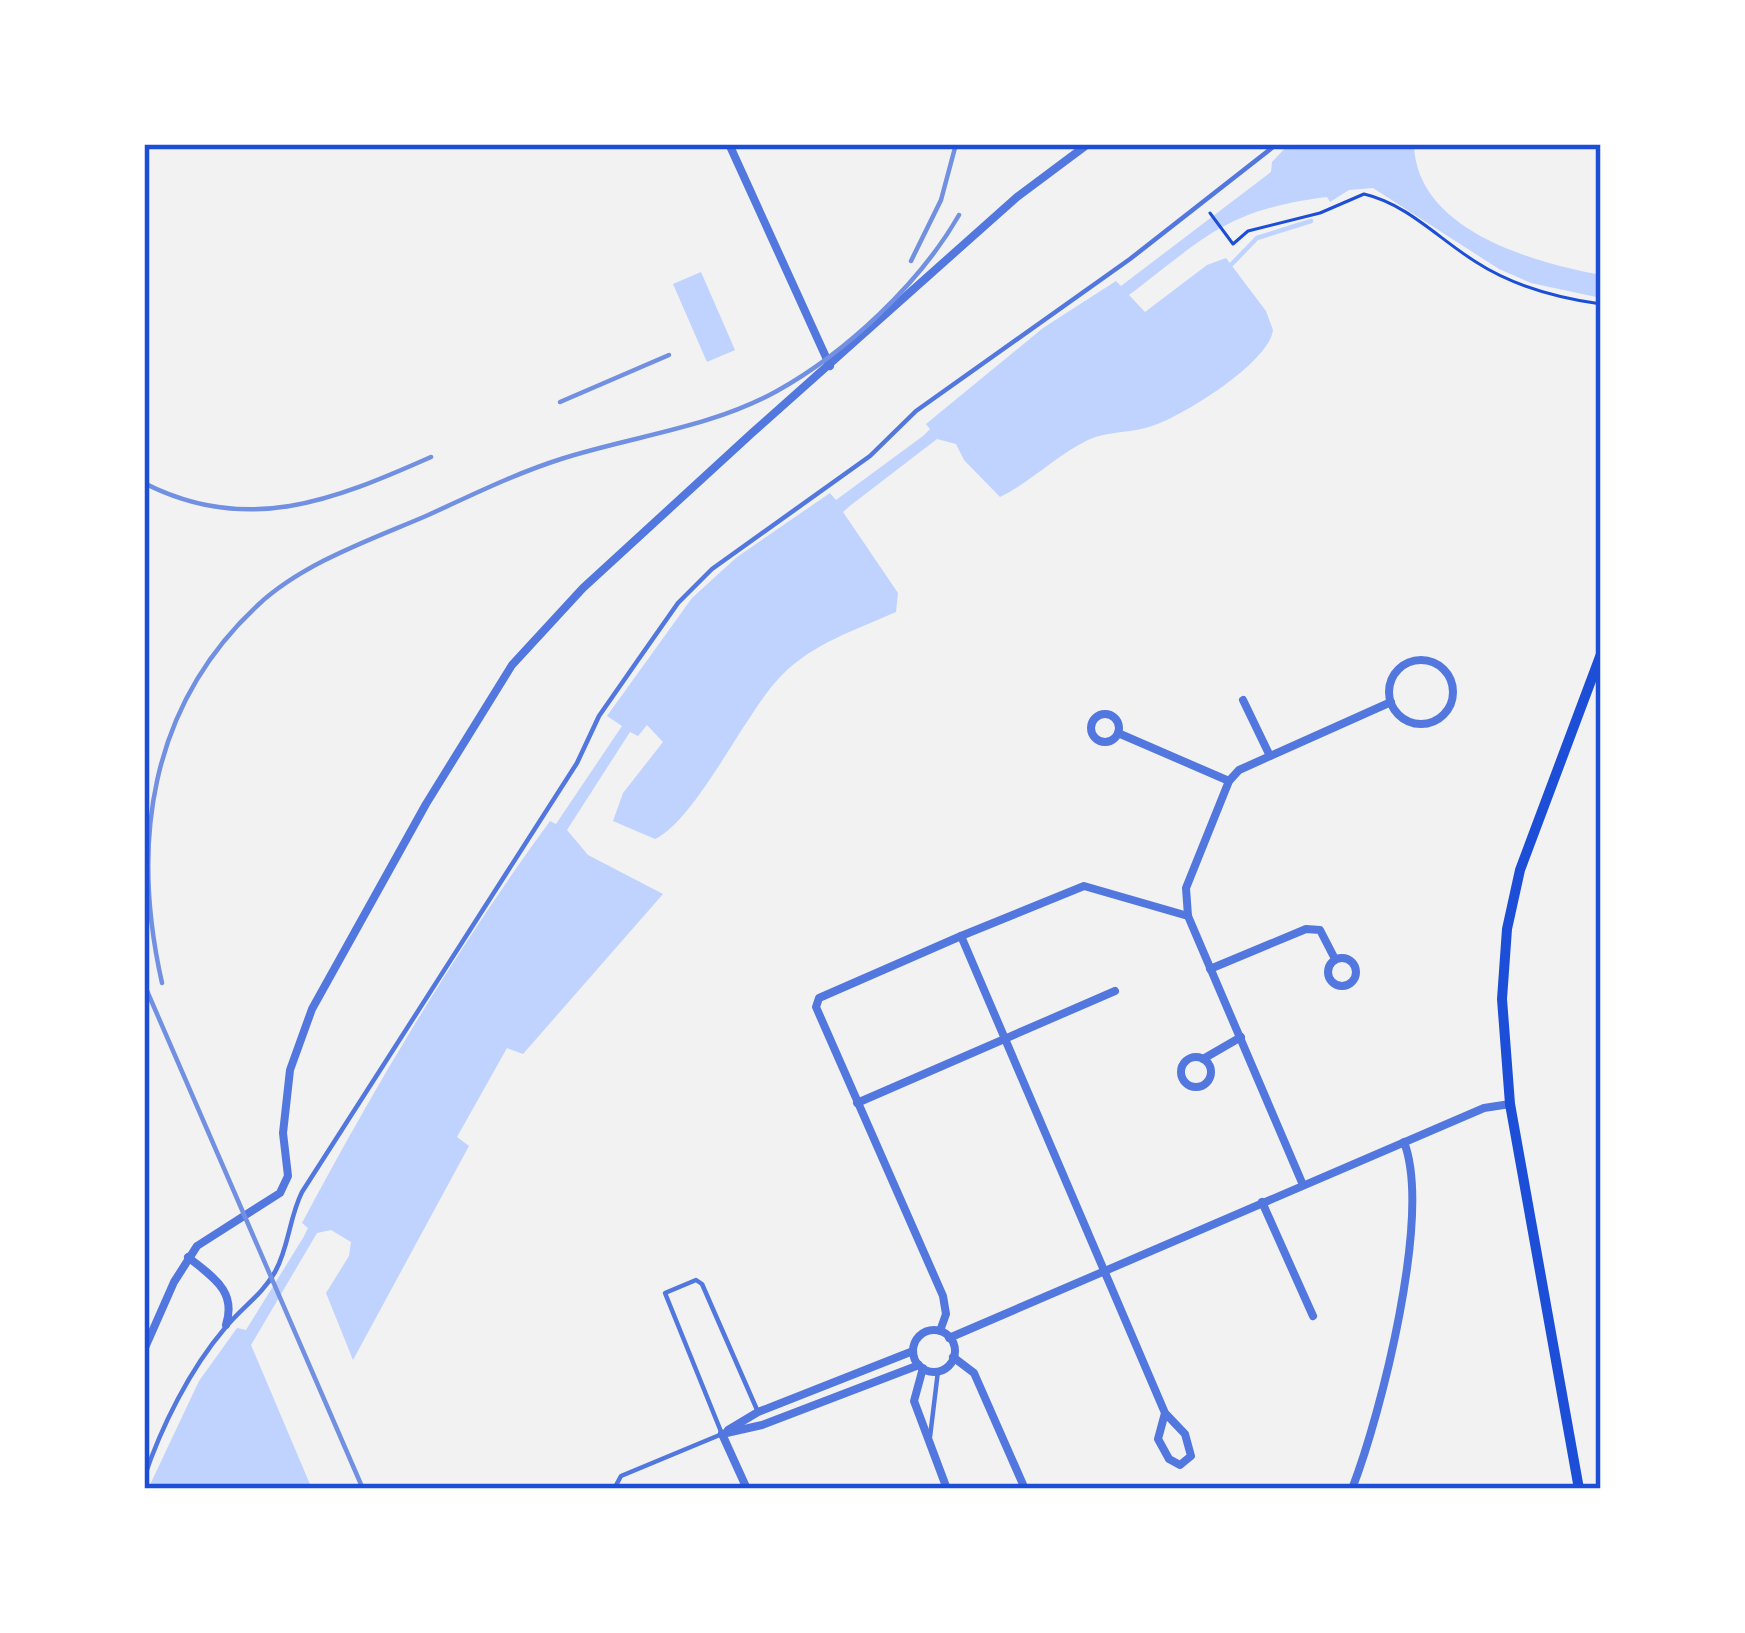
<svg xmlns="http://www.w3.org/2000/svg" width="1745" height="1633" font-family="'Varela Round',sans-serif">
	<rect width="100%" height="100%" fill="#f2f2f2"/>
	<g fill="#bfd3fe">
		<path d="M 1289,144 L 1414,144 C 1416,230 1532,262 1601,275 L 1601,298 L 1531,283 L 1499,269 L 1373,188 L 1349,190 L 1330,202 L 1327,197 C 1226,210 1207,236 1129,295 L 1145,312 L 1207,265 L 1226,258 L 1266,311 L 1273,330 C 1269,363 1181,417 1152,426 C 1132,433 1107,431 1088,440 C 1057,455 1032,481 1000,497 L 964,460 L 956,444 L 937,439 L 851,505 L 843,512 L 898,593 L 896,612 C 856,630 813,643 781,676 C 745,713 696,820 655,839 L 613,821 L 623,793 L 663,742 L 647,725 L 638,736 L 630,732 L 567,830 L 588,855 L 663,894 L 523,1054 L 507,1048 L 457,1137 L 469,1146 L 353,1360 L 326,1293 L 349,1256 L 351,1242 L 331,1230 L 317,1233 L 251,1345 L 312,1489 L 148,1489 L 199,1381 L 237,1328 L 246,1330 L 303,1238 L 308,1228 L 302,1223 C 376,1084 457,948 550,821 L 556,824 L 622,726 L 607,716 L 692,598 L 737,557 L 830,493 L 836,500 L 923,436 L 930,429 L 926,424 L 1043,328 L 1116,281 L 1121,286 L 1271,172 L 1272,162 Z"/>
		<path d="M 701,272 L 735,350 L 707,362 L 673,284 Z"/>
	</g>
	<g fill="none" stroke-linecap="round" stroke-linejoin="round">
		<path stroke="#bfd3fe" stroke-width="4.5" d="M 1227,269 L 1257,238 L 1311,221"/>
		<path stroke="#1d4ed8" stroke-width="3" d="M 1210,213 L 1233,244 L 1248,231 L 1320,213 L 1364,194 C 1407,204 1439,239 1476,262 C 1513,286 1558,298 1601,304"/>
		<g stroke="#5277de" stroke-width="4.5">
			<path d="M 930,1437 L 938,1371"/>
			<path d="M 144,1478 C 161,1427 190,1369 225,1328 C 242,1307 261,1296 275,1272 C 289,1247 289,1218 302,1192 L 577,763 L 599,716 L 638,660 L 678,603 L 712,569 L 870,456 L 916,411 L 1130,259 L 1277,144"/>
			<path d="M 614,1489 L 621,1476 L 722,1434 L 665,1293 L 696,1280 L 702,1284 L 758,1412"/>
		</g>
		<g stroke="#5277de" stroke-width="8">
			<path d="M 729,144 L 830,366"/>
			<circle cx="1421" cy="692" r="32"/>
			<path d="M 1243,700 L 1270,756"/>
			<circle cx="1105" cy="728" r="14"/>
			<path d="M 1118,733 L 1229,781"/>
			<path d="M 961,936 L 1084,886 L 1188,916"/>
			<circle cx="1342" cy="972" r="14"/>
			<path d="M 1210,969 L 1306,929 L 1320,930 L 1335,959"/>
			<circle cx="1196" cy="1072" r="15"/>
			<path d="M 1203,1059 L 1241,1037"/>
			<path d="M 857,1103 L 1115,991"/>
			<path d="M 1303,1185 L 1188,916 L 1186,888 L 1229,781 L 1239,770 L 1391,702"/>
			<path d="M 1262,1202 L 1313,1316"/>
			<path d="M 188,1257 C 212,1277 237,1290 226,1325"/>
			<circle cx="934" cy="1351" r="21"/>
			<path d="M 940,1331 L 946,1314 L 943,1296 L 816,1007 L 819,998 L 961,936 L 1165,1413 L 1185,1434 L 1191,1456 L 1180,1465 L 1169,1459 L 1158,1439 L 1165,1413"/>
			<path d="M 949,1338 L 1484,1108 L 1510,1104"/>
			<path d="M 144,1350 L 174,1282 L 197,1246 L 280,1193 L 288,1176 L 283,1133 L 290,1070 L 312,1009 L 426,804 L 512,665 L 583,588 L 752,433 L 1017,197 L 1088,144"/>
			<path d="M 953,1357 L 974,1373 L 1025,1489"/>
			<path d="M 923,1368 L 914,1401 L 947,1489"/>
			<path d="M 728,1430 L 758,1412 L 913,1351"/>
			<path d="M 722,1434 L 762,1425 L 919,1365"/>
			<path d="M 722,1434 L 747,1489"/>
			<path d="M 1352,1489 C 1381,1414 1432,1215 1404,1142"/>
		</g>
		<path stroke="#1d4ed8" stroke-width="10" d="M 1579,1489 L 1510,1104 L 1502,999 L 1507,929 L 1520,870 L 1601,654"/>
		<g stroke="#7290e2" stroke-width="4.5">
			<path d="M 911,261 L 941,200 L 956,144"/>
			<path d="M 560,402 L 669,355"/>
			<path d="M 144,483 C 247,536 334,500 431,457"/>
			<path d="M 162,983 C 131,845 148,707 258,605 C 303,563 370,540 426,516 C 470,496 514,474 561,459 C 633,436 710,428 777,391 C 847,352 920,283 959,215"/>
			<path d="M 144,984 L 363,1489"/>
		</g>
	</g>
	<rect width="1745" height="1633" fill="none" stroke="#ffffff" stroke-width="294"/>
	<rect x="147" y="147" width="1451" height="1339" fill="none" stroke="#1d4ed8" stroke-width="4.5"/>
</svg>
